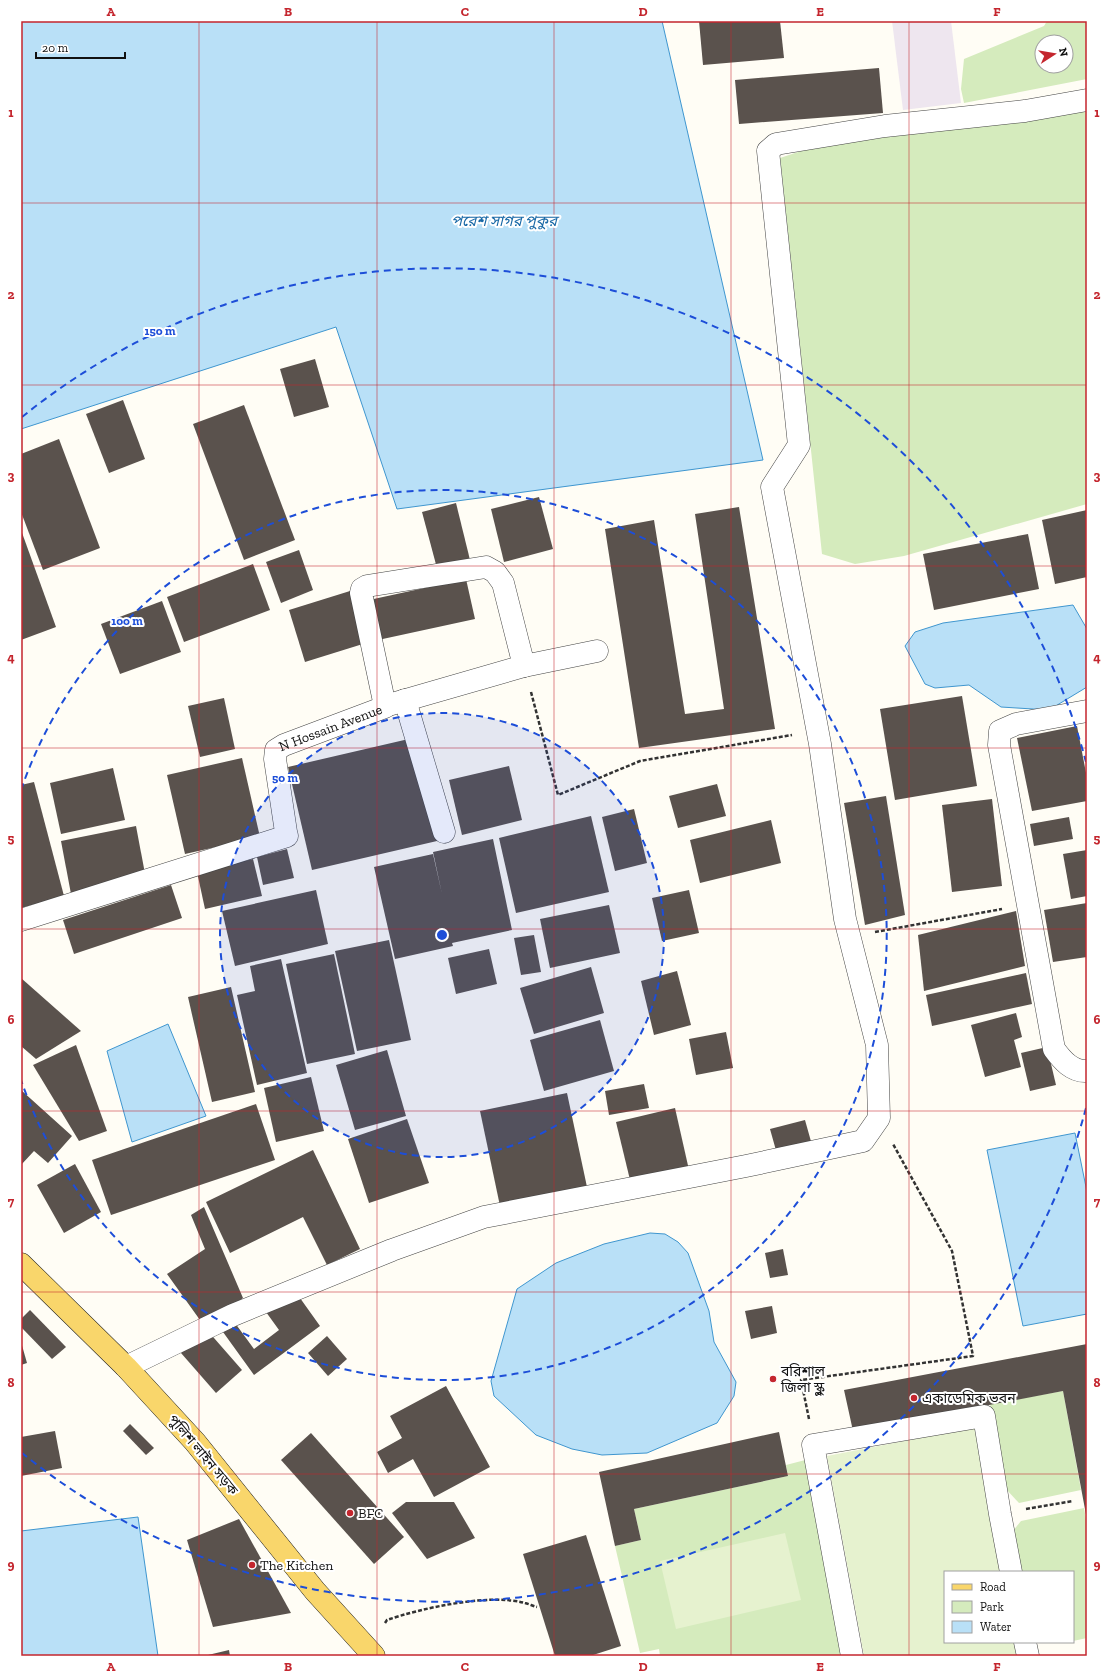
<svg xmlns="http://www.w3.org/2000/svg" width="1108" height="1677" font-family="'Zilla Slab','Noto Sans Bengali',serif">
	<rect width="100%" height="100%" fill="#fffdf5"/>
	<path fill="#eee6ef" d="M 892,21 L 951,21 L 961,103 L 903,110 Z"/>
	<g fill="#d5ebbd" fill-rule="evenodd">
		<path d="M 1047,21 L 1087,21 L 1087,79 L 964,103 L 961,89 L 964,59 L 1044,26 ZM 1042,42 L 1066,42 L 1066,66 L 1042,66 Z"/>
		<path d="M 1087,108 L 1087,504 L 904,556 L 855,564 L 822,554 L 780,158 L 810,148 L 886,137 L 965,128 Z"/>
		<path d="M 1063,1391 L 1081,1490 L 1019,1503 L 1005,1488 L 990,1404 Z"/>
		<path d="M 813,1458 L 847,1656 L 660,1656 L 659,1649 L 640,1653 L 615,1546 L 641,1540 L 634,1509 L 788,1476 L 786,1465 Z"/>
		<path d="M 1084,1508 L 1087,1525 L 1087,1638 L 1073,1641 L 1073,1572 L 1019,1572 L 1012,1532 L 1021,1521 Z"/>
	</g>
	<g fill="#e6f2cf">
		<path d="M 976,1427 L 1004,1572 L 945,1572 L 945,1642 L 1018,1642 L 1021,1656 L 864,1656 L 827,1456 Z"/>
		<path d="M 785,1533 L 801,1600 L 676,1629 L 660,1561 Z"/>
	</g>
	<g fill="#b9e0f7" stroke="#3f96cf">
		<path d="M 21,21 L 662,21 L 763,460 L 397,509 L 336,327 L 21,429 Z"/>
		<path d="M 1073,605 L 1087,629 L 1087,687 L 1049,710 L 1001,707 L 969,685 L 935,688 L 925,684 L 905,646 L 915,632 L 943,623 Z"/>
		<path d="M 168,1024 L 206,1116 L 132,1142 L 107,1051 Z"/>
		<path d="M 1075,1133 L 1087,1192 L 1087,1314 L 1023,1326 L 987,1150 Z"/>
		<path d="M 650,1233 L 665,1234 L 678,1242 L 688,1253 L 709,1311 L 714,1342 L 736,1382 L 734,1396 L 717,1423 L 647,1453 L 602,1455 L 572,1449 L 536,1435 L 494,1396 L 491,1381 L 517,1289 L 556,1263 L 604,1244 Z"/>
		<path d="M 138,1517 L 158,1656 L 21,1656 L 21,1531 Z"/>
	</g>
	<g fill="#5a524d">
		<path d="M 699,21 L 780,21 L 784,58 L 703,65 Z"/>
		<path d="M 879,68 L 883,113 L 739,124 L 735,80 Z"/>
		<path d="M 315,359 L 329,407 L 294,417 L 280,369 Z"/>
		<path d="M 123,400 L 145,459 L 109,473 L 86,414 Z"/>
		<path d="M 244,405 L 295,540 L 244,560 L 193,424 Z"/>
		<path d="M 59,439 L 100,548 L 43,570 L 21,512 L 21,454 Z"/>
		<path d="M 539,497 L 553,549 L 504,562 L 491,509 Z"/>
		<path d="M 456,503 L 471,564 L 438,572 L 422,512 Z"/>
		<path d="M 739,507 L 775,729 L 639,748 L 605,529 L 654,520 L 685,714 L 724,709 L 695,514 Z"/>
		<path d="M 1087,510 L 1087,577 L 1055,584 L 1042,520 Z"/>
		<path d="M 21,530 L 56,627 L 21,640 Z"/>
		<path d="M 1028,534 L 1039,589 L 934,610 L 923,554 Z"/>
		<path d="M 299,550 L 313,590 L 281,603 L 266,562 Z"/>
		<path d="M 253,564 L 270,610 L 184,642 L 167,597 Z"/>
		<path d="M 466,579 L 475,619 L 378,640 L 369,600 Z"/>
		<path d="M 350,591 L 366,643 L 305,662 L 289,610 Z"/>
		<path d="M 162,601 L 181,652 L 120,674 L 101,624 Z"/>
		<path d="M 962,696 L 977,786 L 895,800 L 880,709 Z"/>
		<path d="M 224,698 L 235,749 L 200,757 L 188,706 Z"/>
		<path d="M 1077,726 L 1087,778 L 1087,801 L 1032,811 L 1017,738 Z"/>
		<path d="M 413,738 L 437,841 L 312,870 L 288,767 Z"/>
		<path d="M 242,758 L 260,837 L 185,854 L 167,775 Z"/>
		<path d="M 509,766 L 522,820 L 462,835 L 449,780 Z"/>
		<path d="M 113,768 L 125,820 L 61,834 L 50,783 Z"/>
		<path d="M 34,782 L 64,896 L 21,908 L 21,785 Z"/>
		<path d="M 717,784 L 726,816 L 678,828 L 669,796 Z"/>
		<path d="M 886,796 L 905,915 L 865,925 L 844,803 Z"/>
		<path d="M 992,799 L 1002,886 L 952,892 L 942,805 Z"/>
		<path d="M 634,809 L 647,863 L 615,871 L 602,817 Z"/>
		<path d="M 591,816 L 609,892 L 516,913 L 499,838 Z"/>
		<path d="M 1069,817 L 1073,839 L 1034,846 L 1030,824 Z"/>
		<path d="M 771,820 L 781,863 L 700,883 L 690,840 Z"/>
		<path d="M 136,826 L 146,879 L 71,894 L 61,841 Z"/>
		<path d="M 493,839 L 512,930 L 452,943 L 453,946 L 395,959 L 374,867 L 433,854 L 442,894 L 433,852 Z"/>
		<path d="M 287,849 L 294,878 L 263,885 L 257,857 Z"/>
		<path d="M 1087,850 L 1087,896 L 1071,899 L 1063,854 Z"/>
		<path d="M 253,859 L 262,896 L 205,909 L 197,872 Z"/>
		<path d="M 171,885 L 182,918 L 74,954 L 63,920 Z"/>
		<path d="M 316,890 L 328,944 L 235,966 L 222,911 Z"/>
		<path d="M 689,890 L 699,933 L 662,941 L 652,898 Z"/>
		<path d="M 1087,903 L 1087,957 L 1053,962 L 1044,910 Z"/>
		<path d="M 609,905 L 620,953 L 550,968 L 540,919 Z"/>
		<path d="M 1016,911 L 1025,966 L 924,991 L 918,935 Z"/>
		<path d="M 534,935 L 541,972 L 521,975 L 514,938 Z"/>
		<path d="M 389,940 L 411,1040 L 357,1051 L 335,951 Z"/>
		<path d="M 489,949 L 497,984 L 456,994 L 448,958 Z"/>
		<path d="M 334,954 L 355,1054 L 307,1064 L 286,964 Z"/>
		<path d="M 281,959 L 307,1073 L 257,1085 L 237,995 L 255,991 L 250,966 Z"/>
		<path d="M 591,967 L 604,1013 L 534,1034 L 520,988 Z"/>
		<path d="M 677,971 L 691,1025 L 654,1035 L 641,981 Z"/>
		<path d="M 1026,973 L 1032,1004 L 932,1026 L 926,995 Z"/>
		<path d="M 21,978 L 81,1031 L 36,1059 L 21,1046 Z"/>
		<path d="M 231,987 L 255,1092 L 212,1102 L 188,997 Z"/>
		<path d="M 1016,1013 L 1022,1037 L 1014,1040 L 1021,1067 L 985,1077 L 971,1025 Z"/>
		<path d="M 600,1020 L 614,1071 L 544,1091 L 530,1040 Z"/>
		<path d="M 726,1032 L 733,1068 L 696,1075 L 689,1039 Z"/>
		<path d="M 76,1045 L 107,1131 L 79,1141 L 33,1065 Z"/>
		<path d="M 1047,1047 L 1056,1085 L 1030,1091 L 1021,1053 Z"/>
		<path d="M 387,1050 L 406,1116 L 355,1130 L 336,1065 Z"/>
		<path d="M 311,1077 L 324,1131 L 276,1142 L 264,1088 Z"/>
		<path d="M 644,1084 L 649,1108 L 609,1115 L 605,1091 Z"/>
		<path d="M 21,1090 L 72,1136 L 48,1163 L 34,1151 L 21,1165 Z"/>
		<path d="M 567,1093 L 587,1187 L 500,1206 L 480,1111 Z"/>
		<path d="M 256,1104 L 275,1160 L 111,1215 L 92,1160 Z"/>
		<path d="M 675,1108 L 689,1170 L 631,1184 L 616,1122 Z"/>
		<path d="M 407,1119 L 429,1183 L 369,1203 L 348,1139 Z"/>
		<path d="M 805,1120 L 812,1145 L 777,1154 L 770,1129 Z"/>
		<path d="M 313,1150 L 360,1249 L 327,1265 L 303,1217 L 230,1253 L 206,1202 Z"/>
		<path d="M 75,1164 L 101,1212 L 64,1233 L 37,1185 Z"/>
		<path d="M 204,1207 L 243,1298 L 205,1327 L 167,1274 L 205,1249 L 191,1215 Z"/>
		<path d="M 783,1249 L 788,1275 L 770,1278 L 765,1253 Z"/>
		<path d="M 295,1291 L 320,1326 L 254,1375 L 223,1332 L 235,1323 L 254,1349 L 279,1330 L 266,1312 Z"/>
		<path d="M 772,1306 L 777,1333 L 751,1339 L 745,1311 Z"/>
		<path d="M 30,1310 L 66,1347 L 52,1359 L 21,1327 L 21,1319 Z"/>
		<path d="M 207,1330 L 242,1370 L 216,1393 L 181,1353 Z"/>
		<path d="M 327,1336 L 347,1359 L 328,1376 L 308,1353 Z"/>
		<path d="M 21,1342 L 27,1363 L 21,1365 Z"/>
		<path d="M 1087,1344 L 1087,1520 L 1063,1391 L 853,1431 L 844,1390 Z"/>
		<path d="M 446,1386 L 490,1467 L 434,1497 L 413,1459 L 388,1473 L 377,1452 L 402,1438 L 390,1416 Z"/>
		<path d="M 130,1424 L 154,1448 L 146,1455 L 123,1431 Z"/>
		<path d="M 55,1431 L 62,1468 L 21,1476 L 21,1437 Z"/>
		<path d="M 779,1432 L 788,1476 L 634,1509 L 641,1540 L 615,1546 L 599,1472 Z"/>
		<path d="M 311,1433 L 404,1537 L 374,1564 L 281,1460 Z"/>
		<path d="M 406,1502 L 454,1502 L 475,1538 L 427,1559 L 392,1513 Z"/>
		<path d="M 239,1519 L 291,1613 L 213,1627 L 187,1540 Z"/>
		<path d="M 586,1535 L 621,1646 L 590,1656 L 555,1656 L 523,1554 Z"/>
		<path d="M 229,1650 L 230,1656 L 208,1656 L 208,1655 Z"/>
	</g>
	<g fill="none" stroke-linecap="round" stroke-linejoin="round">
		<g stroke="#444" stroke-width="23">
			<g id="minor">
				<path d="M 405,700 L 444,832"/>
				<path d="M 385,706 L 361,593 L 362,589 L 367,586 L 486,567 L 495,572 L 503,583 L 524,666"/>
				<path d="M 1087,711 L 1016,724 L 1000,731 L 999,745 L 1054,1049 C 1062,1060 1072,1072 1087,1071"/>
				<path id="s1" d="M 21,920 L 284,837 L 287,836 L 286,832 L 275,759 L 276,750 L 284,745 L 385,707 L 385,706 L 524,666 L 597,651"/>
				<path d="M 126,1367 L 233,1315 L 392,1250 L 484,1217 L 746,1166 L 863,1141 L 879,1118 L 877,1045 L 845,919 L 820,744 L 772,487 L 799,445 L 768,151 L 776,144 L 885,126 L 1025,111 L 1087,100"/>
				<path d="M 1025,1642 L 1028,1656"/>
				<path d="M 852,1656 L 813,1445 L 984,1416 L 1000,1514 L 1011,1572"/>
			</g>
		</g>
		<g stroke="#222" stroke-width="23">
			<path id="major" d="M 21,1264 L 126,1367 L 195,1442 L 315,1591 L 374,1656"/>
		</g>
		<g stroke="#333" stroke-width="2.5" stroke-dasharray="4 2" stroke-linecap="butt">
			<path d="M 531,692 L 558,795 L 640,761 L 792,735"/>
			<path d="M 875,932 L 1002,909"/>
			<path d="M 809,1419 L 801,1380 L 973,1356 L 952,1251 L 893,1144"/>
			<path d="M 1026,1509 L 1073,1501"/>
			<path d="M 385,1623 L 387,1620 C 422,1608 489,1593 525,1603 C 529,1604 533,1606 537,1607"/>
		</g>
		<use href="#minor" stroke="#fff" stroke-width="22"/>
		<use href="#major" stroke="#f9d66b" stroke-width="22"/>
	</g>
	<path fill="none" stroke="#c4262e" stroke-width="1" stroke-opacity="0.55" d="M 199,21 L 199,1656M 377,21 L 377,1656M 554,21 L 554,1656M 731,21 L 731,1656M 909,21 L 909,1656M 21,203 L 1087,203M 21,385 L 1087,385M 21,566 L 1087,566M 21,748 L 1087,748M 21,929 L 1087,929M 21,1111 L 1087,1111M 21,1292 L 1087,1292M 21,1474 L 1087,1474"/>
	<circle cx="442" cy="935" r="222" fill="#1d4ed8" fill-opacity=".12"/>
	<g fill="none" stroke="#1d4ed8" stroke-width="2" stroke-dasharray="7 5">
		<circle cx="442" cy="935" r="222"/>
		<path d="M21 790A445 445 0 1 1 21 1080"/>
		<path d="M1086 1108A667 667 0 0 1 22 1453M22 417A667 667 0 0 1 1086 762"/>
	</g>
	<g fill="#c4262e" stroke="#fff" stroke-width="1.5">
		<circle cx="773" cy="1379" r="4"/>
		<circle cx="914" cy="1398" r="4"/>
		<circle cx="350" cy="1513" r="4"/>
		<circle cx="252" cy="1565" r="4"/>
	</g>
	<g text-anchor="middle" dominant-baseline="central" stroke-width="4" stroke-linejoin="round" paint-order="stroke">
		<g font-size="14" fill="#111" stroke="#fff">
			<text stroke="none"><textPath href="#s1" startOffset="425">N Hossain Avenue</textPath></text>
			<text transform="translate(203 1455) rotate(50)">পুলিশ লাইন সড়ক</text>
		</g>
		<g font-size="14" fill="#111" stroke="#fff" text-anchor="start">
			<text x="781" y="1371">বরিশাল<tspan x="781" dy="16">জিলা স্কুল</tspan></text>
			<text x="922" y="1398">একাডেমিক ভবন</text>
			<text x="358" y="1513">BFC</text>
			<text x="260" y="1565">The Kitchen</text>
		</g>
		<g font-size="15" font-style="italic" fill="#1768a6" stroke="#fff">
			<text x="504" y="221">পরেশ সাগর পুকুর</text>
		</g>
	</g>
	<circle cx="442" cy="935" r="6" fill="#1d4ed8" stroke="#fff" stroke-width="2"/>
	<g font-size="12" text-anchor="middle" font-weight="bold" fill="#1d4ed8" stroke="#fff" stroke-width="4" stroke-linejoin="round" paint-order="stroke">
		<text x="160" y="335">150 m</text>
		<text x="127" y="625">100 m</text>
		<text x="285" y="782">50 m</text>
	</g>
	<rect width="1108" height="1677" fill="none" stroke="#ffffff" stroke-width="44"/>
	<rect x="944" y="1571" width="130" height="72" fill="#ffffff" stroke="#a0a0a0"/>
	<rect x="952" y="1584" width="20" height="6" fill="#f9d66b" stroke="#a0a0a0"/>
	<text x="980" y="1591" font-size="12" fill="#111111">Road</text>
	<rect x="952" y="1601" width="20" height="12" fill="#d5ebbd" stroke="#a0a0a0"/>
	<text x="980" y="1611" font-size="12" fill="#111111">Park</text>
	<rect x="952" y="1621" width="20" height="12" fill="#b9e0f7" stroke="#a0a0a0"/>
	<text x="980" y="1631" font-size="12" fill="#111111">Water</text>
	<g transform="translate(1054 54) rotate(78)"><circle r="19" fill="#ffffff" stroke="#a0a0a0"/>
	<path d="M0-3L7 15L0 10L-7 15Z" fill="#c4262e"/>
	<text y="-6" font-size="11" font-weight="bold" text-anchor="middle" fill="#111111">N</text>
	</g>
	<path d="M36 52v6h89v-6" fill="none" stroke="#111111" stroke-width="2"/>
	<text x="42" y="52" font-size="12" fill="#111111" stroke="#ffffff" stroke-width="3" paint-order="stroke">20 m</text>
	<rect x="22" y="22" width="1064" height="1633" fill="none" stroke="#c4262e" stroke-width="1.5"/>
	<g font-size="13" text-anchor="middle" font-weight="bold" fill="#c4262e">
		<text x="111" y="16">A</text>
		<text x="288" y="16">B</text>
		<text x="465" y="16">C</text>
		<text x="643" y="16">D</text>
		<text x="820" y="16">E</text>
		<text x="997" y="16">F</text>
		<text x="11" y="117">1</text>
		<text x="1097" y="117">1</text>
		<text x="11" y="299">2</text>
		<text x="1097" y="299">2</text>
		<text x="11" y="480">3</text>
		<text x="1097" y="480">3</text>
		<text x="11" y="662">4</text>
		<text x="1097" y="662">4</text>
		<text x="11" y="843">5</text>
		<text x="1097" y="843">5</text>
		<text x="11" y="1024">6</text>
		<text x="1097" y="1024">6</text>
		<text x="11" y="1206">7</text>
		<text x="1097" y="1206">7</text>
		<text x="11" y="1387">8</text>
		<text x="1097" y="1387">8</text>
		<text x="11" y="1569">9</text>
		<text x="1097" y="1569">9</text>
		<text x="111" y="1671">A</text>
		<text x="288" y="1671">B</text>
		<text x="465" y="1671">C</text>
		<text x="643" y="1671">D</text>
		<text x="820" y="1671">E</text>
		<text x="997" y="1671">F</text>
	</g>
</svg>
